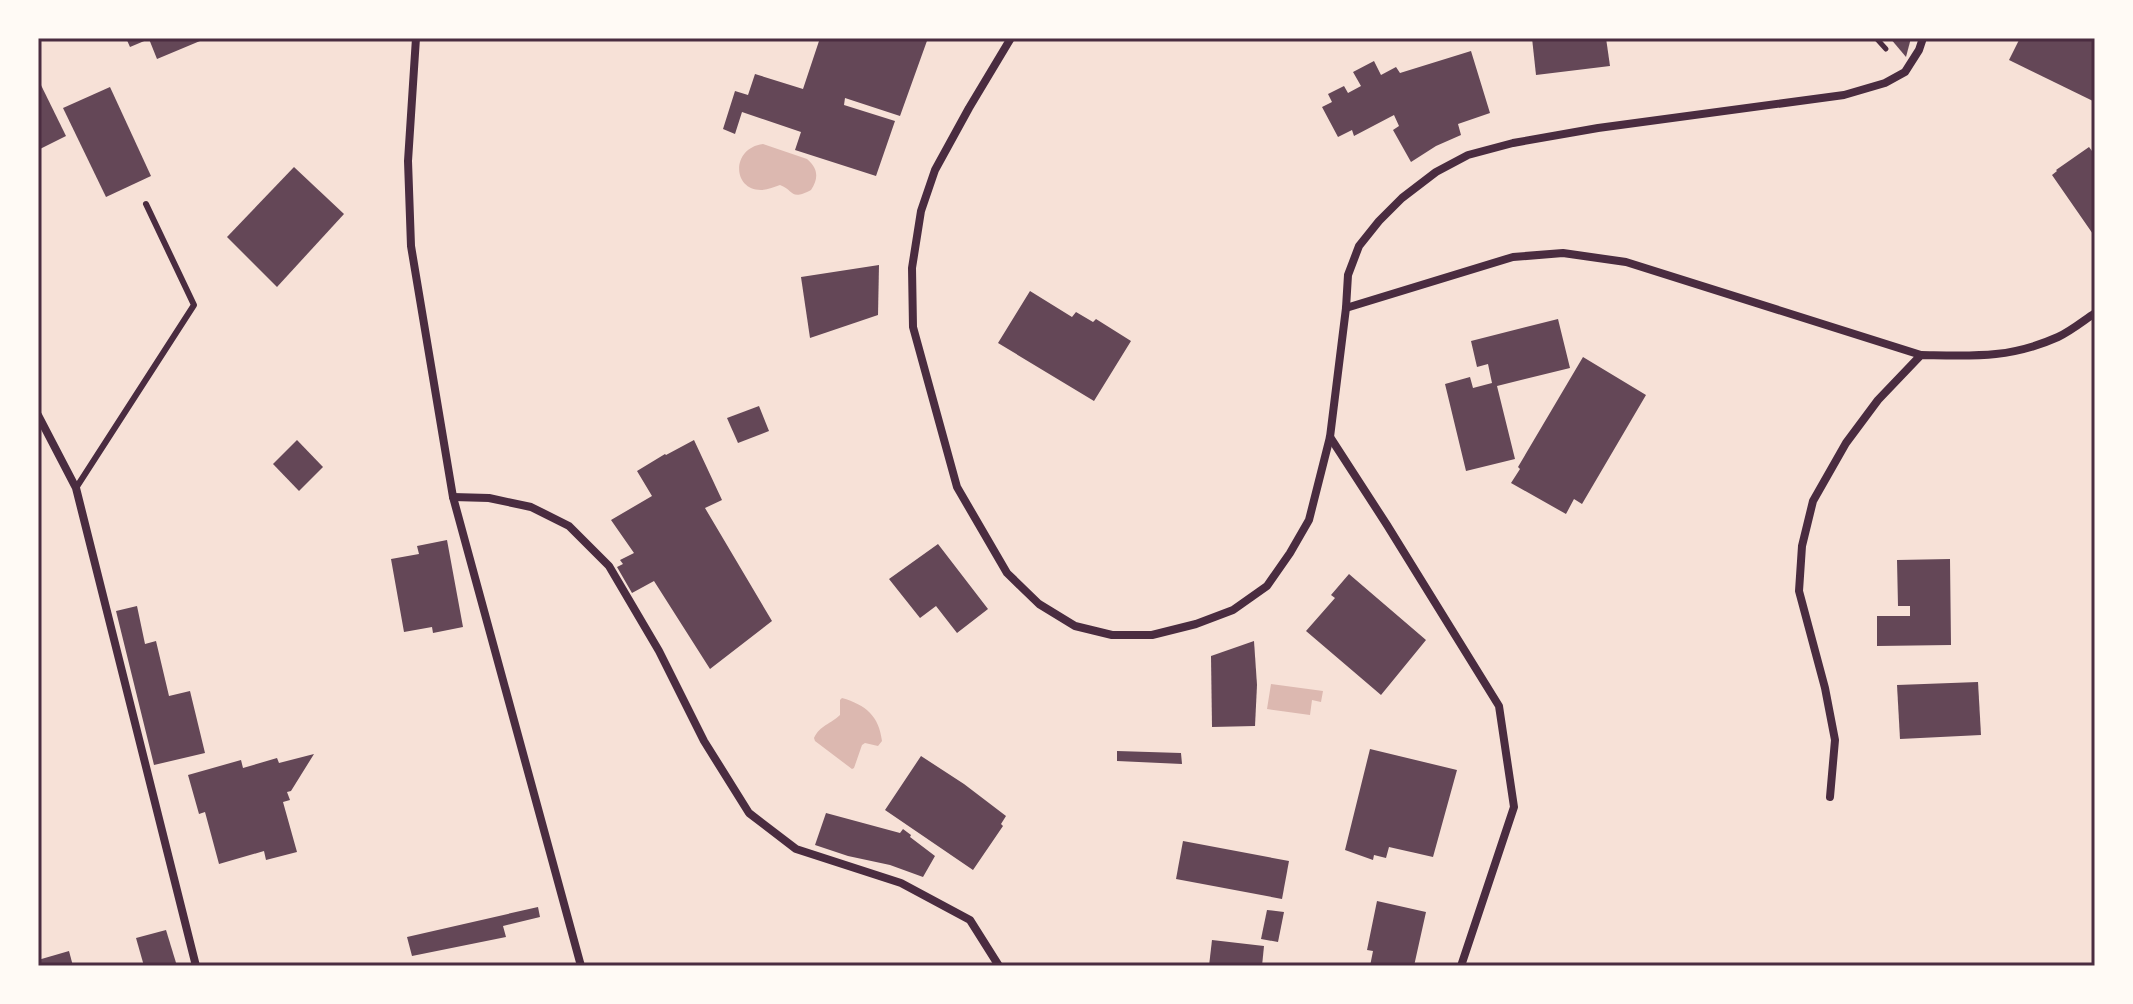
<svg xmlns="http://www.w3.org/2000/svg" width="2133" height="1004" font-family="Roboto,sans-serif">
	<rect width="100%" height="100%" fill="#f7e1d7"/>
	<g fill="#dcb8b0">
		<path d="M 763,144 L 807,159 C 818,168 819,178 811,190 C 790,201 794,190 780,185 C 774,187 768,190 761,190 C 732,190 731,148 763,144 Z"/>
		<path d="M 1271,684 L 1323,691 L 1321,702 L 1312,700 L 1310,715 L 1267,709 Z"/>
		<path d="M 842,698 C 866,705 879,716 882,741 L 878,746 L 865,743 L 862,745 L 854,768 L 852,769 L 815,741 L 814,738 C 820,725 831,724 840,715 L 840,700 Z"/>
	</g>
	<g fill="#644757">
		<path d="M 126,38 L 199,38 L 200,41 L 157,59 L 149,39 L 130,47 Z"/>
		<path d="M 820,38 L 928,38 L 900,116 L 845,98 L 844,105 L 895,121 L 876,176 L 795,150 L 801,132 L 742,112 L 735,134 L 723,129 L 735,91 L 748,95 L 755,74 L 803,89 Z"/>
		<path d="M 1532,38 L 1606,38 L 1610,66 L 1536,75 Z"/>
		<path d="M 1890,38 L 1911,38 L 1906,57 Z"/>
		<path d="M 2020,38 L 2090,38 L 2095,41 L 2095,102 L 2009,60 Z"/>
		<path d="M 1471,51 L 1490,113 L 1458,124 L 1461,135 L 1436,146 L 1411,162 L 1393,130 L 1399,126 L 1394,115 L 1354,136 L 1352,130 L 1338,137 L 1322,107 L 1332,102 L 1328,94 L 1344,86 L 1348,93 L 1361,86 L 1353,72 L 1374,61 L 1381,75 L 1396,67 L 1400,73 Z"/>
		<path d="M 38,79 L 66,136 L 38,150 Z"/>
		<path d="M 110,87 L 151,176 L 106,197 L 63,108 Z"/>
		<path d="M 2089,147 L 2095,155 L 2095,237 L 2052,175 L 2057,171 L 2056,170 Z"/>
		<path d="M 294,167 L 344,214 L 277,287 L 227,237 Z"/>
		<path d="M 879,265 L 878,315 L 810,338 L 801,277 Z"/>
		<path d="M 1030,291 L 1072,317 L 1076,312 L 1093,322 L 1096,319 L 1131,341 L 1094,401 L 998,343 Z"/>
		<path d="M 1558,319 L 1570,368 L 1497,386 L 1515,459 L 1466,471 L 1445,384 L 1470,377 L 1473,388 L 1492,383 L 1488,364 L 1477,367 L 1471,341 Z"/>
		<path d="M 1583,357 L 1646,395 L 1582,504 L 1574,499 L 1566,514 L 1511,483 L 1520,469 L 1518,467 Z"/>
		<path d="M 759,406 L 769,431 L 738,443 L 727,418 Z"/>
		<path d="M 297,440 L 323,467 L 299,491 L 273,464 Z"/>
		<path d="M 694,440 L 722,500 L 705,508 L 772,621 L 710,669 L 654,581 L 632,593 L 617,567 L 623,564 L 620,560 L 634,553 L 611,520 L 652,496 L 637,471 L 665,454 L 666,455 Z"/>
		<path d="M 447,540 L 463,627 L 433,633 L 432,627 L 404,632 L 391,559 L 419,554 L 417,546 Z"/>
		<path d="M 938,544 L 988,609 L 957,633 L 936,606 L 920,618 L 889,579 Z"/>
		<path d="M 1950,559 L 1951,645 L 1877,646 L 1877,616 L 1910,616 L 1910,606 L 1898,606 L 1897,560 Z"/>
		<path d="M 1349,574 L 1426,640 L 1381,695 L 1306,631 L 1335,598 L 1331,595 Z"/>
		<path d="M 137,606 L 145,644 L 156,641 L 169,696 L 190,691 L 205,753 L 154,765 L 116,611 Z"/>
		<path d="M 1254,641 L 1257,685 L 1255,726 L 1212,727 L 1211,656 Z"/>
		<path d="M 1978,682 L 1981,735 L 1900,739 L 1897,685 Z"/>
		<path d="M 1370,749 L 1457,770 L 1433,857 L 1389,847 L 1386,858 L 1374,855 L 1373,860 L 1345,850 Z"/>
		<path d="M 1117,751 L 1181,753 L 1182,764 L 1117,761 Z"/>
		<path d="M 314,754 L 291,791 L 287,792 L 290,800 L 283,802 L 297,852 L 266,860 L 264,851 L 219,864 L 205,812 L 199,814 L 188,775 L 241,760 L 243,768 L 277,758 L 279,763 Z"/>
		<path d="M 921,756 L 964,784 L 1006,816 L 1001,824 L 1003,826 L 973,870 L 885,810 Z"/>
		<path d="M 826,813 L 900,833 L 903,829 L 911,835 L 910,837 L 935,856 L 923,877 L 890,865 L 848,856 L 815,845 Z"/>
		<path d="M 1183,841 L 1289,861 L 1282,899 L 1176,879 Z"/>
		<path d="M 1377,901 L 1426,912 L 1414,966 L 1370,966 L 1373,951 L 1367,950 Z"/>
		<path d="M 538,907 L 540,917 L 503,926 L 506,937 L 412,956 L 407,937 Z"/>
		<path d="M 1267,910 L 1284,912 L 1278,942 L 1261,939 Z"/>
		<path d="M 166,930 L 177,966 L 144,966 L 136,938 Z"/>
		<path d="M 1212,940 L 1264,946 L 1262,966 L 1209,966 Z"/>
		<path d="M 69,951 L 73,966 L 38,966 L 38,960 Z"/>
	</g>
	<g fill="none" stroke-linecap="round" stroke-linejoin="round">
		<path stroke="#4a2c40" stroke-width="5" d="M 1876,38 L 1886,49"/>
		<path stroke="#4a2c40" stroke-width="6" d="M 76,488 L 194,305 L 146,204"/>
		<g stroke="#4a2c40" stroke-width="8">
			<path d="M 416,38 L 408,161 L 411,246 L 453,497 L 581,966"/>
			<path d="M 1011,38 L 969,108 L 935,170 L 921,211 L 912,268 L 913,327 L 957,487 L 1007,573 L 1039,604 L 1075,626 L 1112,635 L 1152,635 L 1196,624 L 1233,610 L 1267,586 L 1290,553 L 1309,520 L 1330,437 L 1346,308 L 1348,275 L 1359,246 L 1379,221 L 1402,198 L 1436,172 L 1468,155 L 1513,143 L 1598,128 L 1844,95 L 1885,83 L 1905,72 L 1919,50 L 1923,38"/>
			<path d="M 1346,308 L 1513,257 L 1563,253 L 1626,262 L 1921,355"/>
			<path d="M 38,415 L 76,488 L 196,966"/>
			<path d="M 1330,437 L 1387,525 L 1499,706 L 1514,807 L 1461,966"/>
			<path d="M 453,497 L 489,498 L 531,507 L 569,526 L 609,566 L 659,651 L 704,741 L 749,813 L 796,849 L 901,883 L 970,920 L 999,966"/>
			<path d="M 1830,797 L 1835,740 L 1825,688 L 1799,591 L 1802,546 L 1813,501 L 1846,443 L 1878,400 L 1921,355 C 1972,356 2009,359 2058,337 C 2071,331 2083,321 2095,313"/>
		</g>
	</g>
	<rect width="2133" height="1004" fill="none" stroke="#fffaf5" stroke-width="80"/>
	<rect x="40" y="40" width="2053" height="924" fill="none" stroke="#4a2c40" stroke-width="3"/>
</svg>
